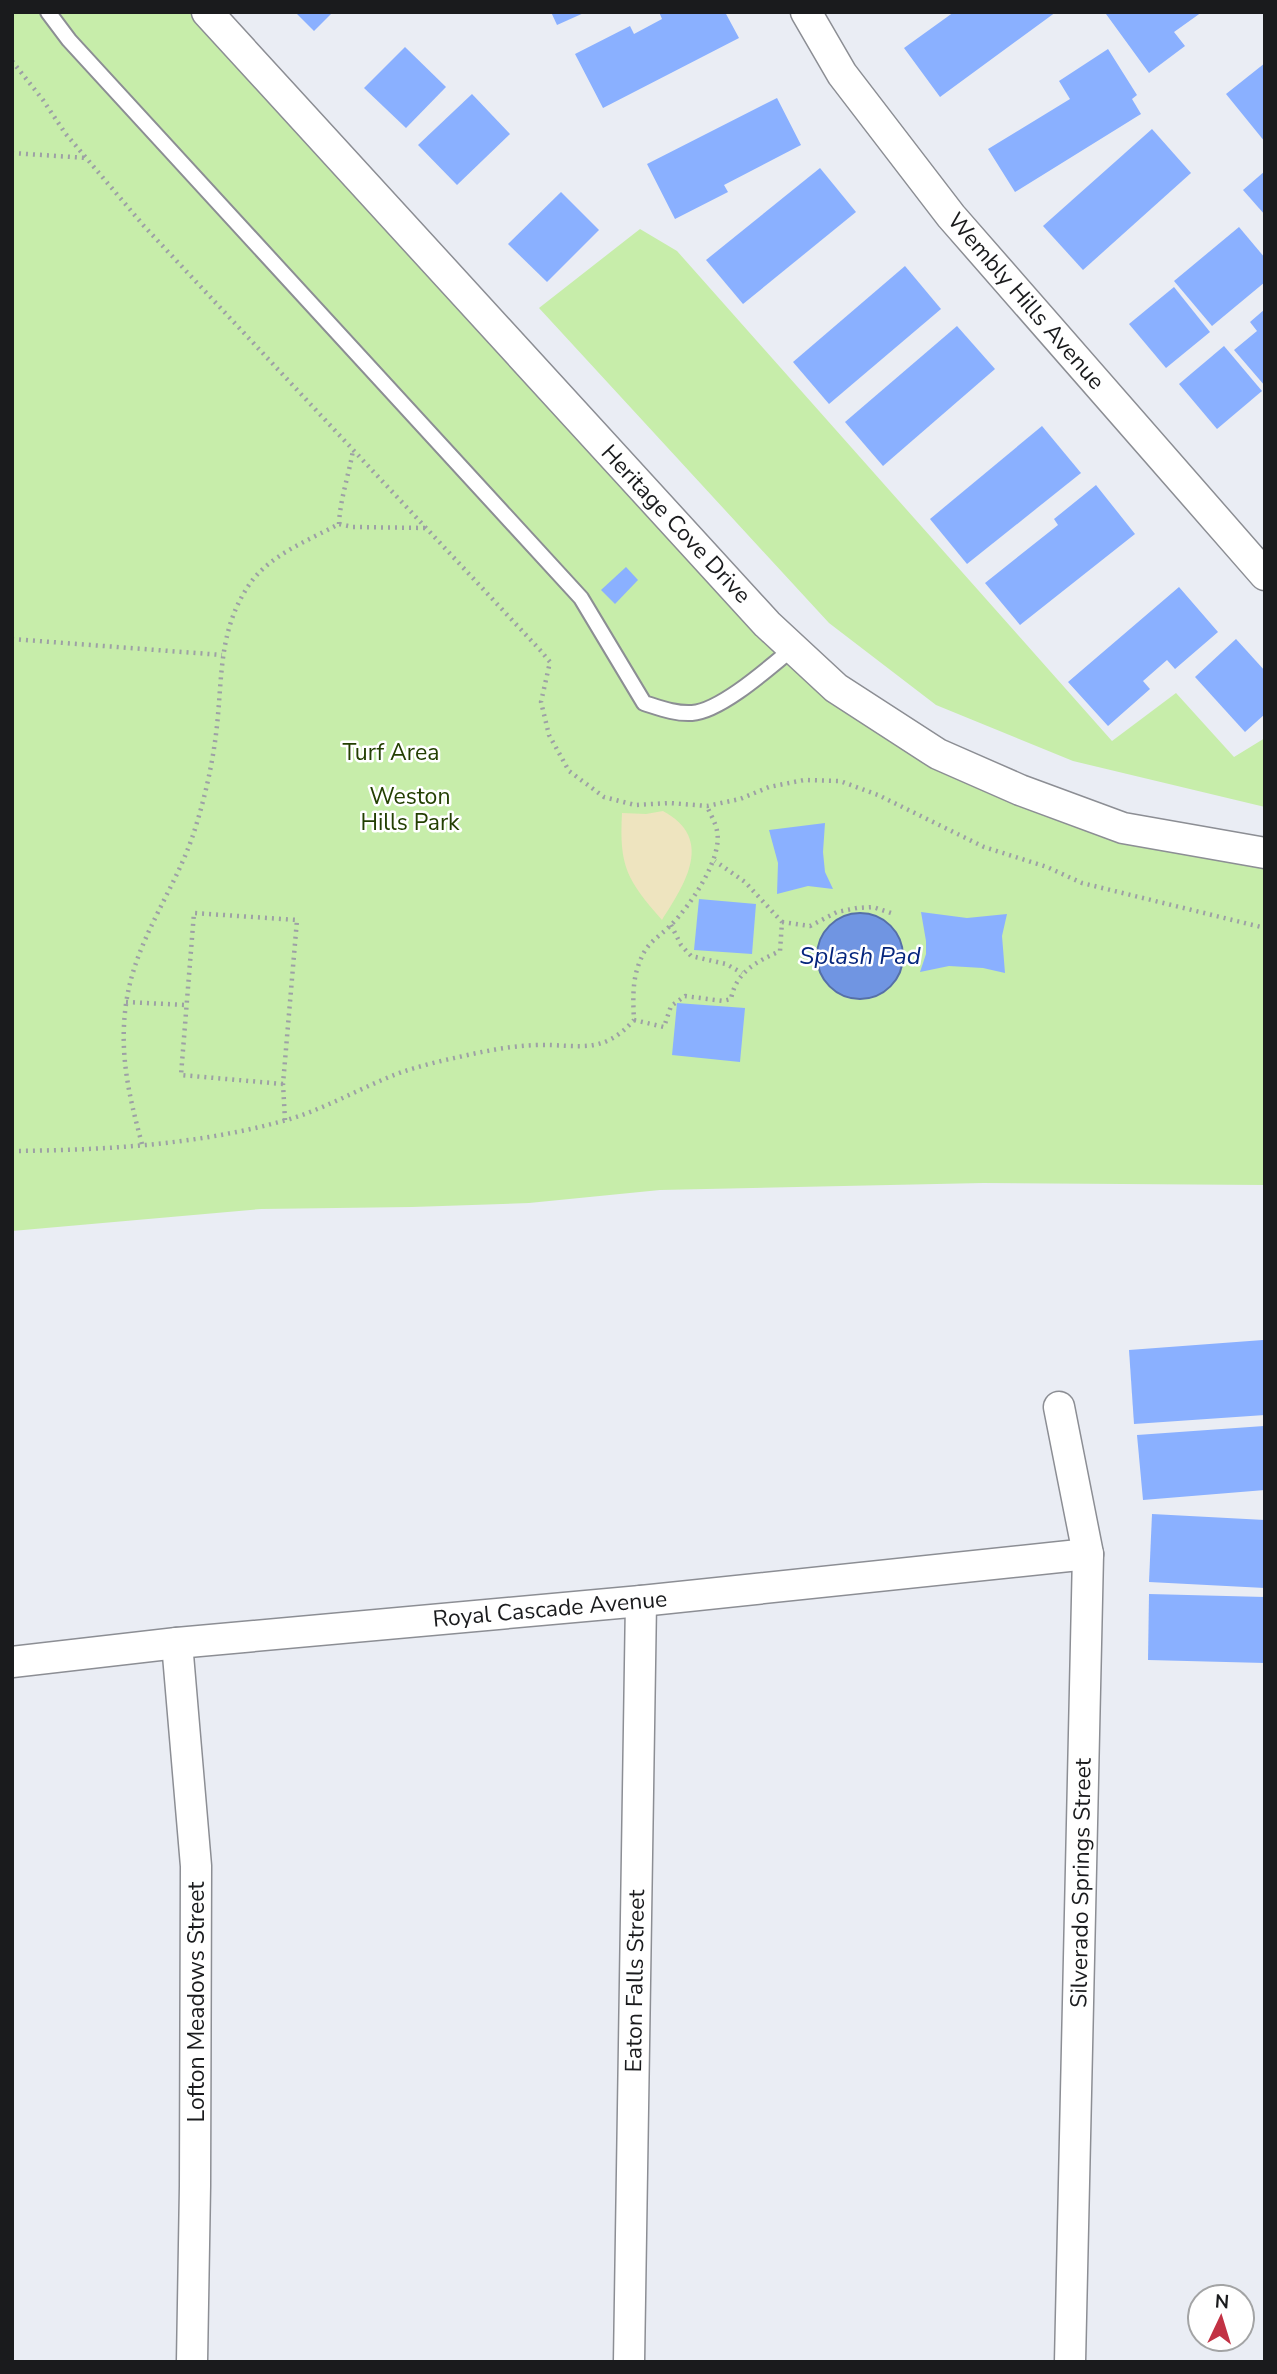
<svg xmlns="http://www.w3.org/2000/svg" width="1277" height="2374" font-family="'Nunito Sans',sans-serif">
	<rect width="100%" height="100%" fill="#eaedf4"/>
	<g fill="#c7edaa">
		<path d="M 12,12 L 208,12 L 793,648 L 868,708 L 1123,828 L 1265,853 L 1265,1185 L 983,1183 L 660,1190 L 529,1203 L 412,1207 L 261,1209 L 12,1231 Z"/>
		<path d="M 640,229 L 677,251 L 1112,741 L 1176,693 L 1234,757 L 1265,738 L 1265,807 L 1073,761 L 936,705 L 829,623 L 539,308 Z"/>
	</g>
	<path fill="#eee4bf" d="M 663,811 C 715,839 685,884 662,920 C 627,880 619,867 622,813 L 646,814 Z"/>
	<circle fill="#7095e2" stroke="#5670a7" stroke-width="2" cx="860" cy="956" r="43"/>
	<g fill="#8ab0ff">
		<path d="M 295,12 L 333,12 L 314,31 Z"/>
		<path d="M 551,12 L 586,12 L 557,25 Z"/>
		<path d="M 659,12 L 725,12 L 739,38 L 603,108 L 575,54 L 630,26 L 634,34 L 662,19 Z"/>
		<path d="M 954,12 L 956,13 L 1056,12 L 940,97 L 904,48 Z"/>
		<path d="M 1108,12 L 1202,12 L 1174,32 L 1185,46 L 1149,73 L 1106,14 Z"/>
		<path d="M 405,47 L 446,87 L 406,128 L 364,88 Z"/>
		<path d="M 1108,49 L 1137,95 L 1132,99 L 1141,114 L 1015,192 L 988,149 L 1070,99 L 1059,81 Z"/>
		<path d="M 1265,63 L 1265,142 L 1226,94 Z"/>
		<path d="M 472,94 L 510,134 L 457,185 L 418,145 Z"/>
		<path d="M 777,98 L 801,145 L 724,185 L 728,192 L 675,219 L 647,164 Z"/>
		<path d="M 1152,129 L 1191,173 L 1083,270 L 1043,226 Z"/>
		<path d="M 820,168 L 856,212 L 743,304 L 706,260 Z"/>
		<path d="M 1265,171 L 1265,215 L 1243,190 Z"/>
		<path d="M 561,192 L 599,230 L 547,282 L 508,244 Z"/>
		<path d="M 1239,227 L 1265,258 L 1265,282 L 1212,326 L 1174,281 Z"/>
		<path d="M 905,266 L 941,309 L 829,404 L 793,362 Z"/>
		<path d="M 1174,287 L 1210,332 L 1166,368 L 1129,324 Z"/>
		<path d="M 1265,309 L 1265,386 L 1234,350 L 1257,331 L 1250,322 Z"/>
		<path d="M 957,326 L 995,369 L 883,466 L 845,422 Z"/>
		<path d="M 1224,346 L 1262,391 L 1217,429 L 1179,384 Z"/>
		<path d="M 1042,426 L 1081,473 L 967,564 L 930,519 Z"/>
		<path d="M 1096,485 L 1135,534 L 1020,625 L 985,583 L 1058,525 L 1054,519 Z"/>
		<path d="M 626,567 L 638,580 L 615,604 L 601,590 Z"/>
		<path d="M 1179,587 L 1218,632 L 1175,669 L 1167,660 L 1143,681 L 1150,689 L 1108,726 L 1068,682 Z"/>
		<path d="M 1236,639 L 1265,671 L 1265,714 L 1245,732 L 1195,677 Z"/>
		<path d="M 825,823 L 823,852 L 825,872 L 833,889 L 808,886 L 777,894 L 778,863 L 769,830 Z"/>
		<path d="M 699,899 L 756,904 L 752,954 L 694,950 Z"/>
		<path d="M 921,912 L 967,918 L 1007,914 L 1002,936 L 1005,973 L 983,968 L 949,966 L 920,972 L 926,954 L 926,941 Z"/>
		<path d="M 677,1003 L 745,1008 L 740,1062 L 672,1055 Z"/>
		<path d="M 1263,1340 L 1265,1415 L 1134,1424 L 1129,1350 Z"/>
		<path d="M 1264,1426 L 1265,1490 L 1143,1500 L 1137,1435 Z"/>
		<path d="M 1152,1514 L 1265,1520 L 1265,1588 L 1149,1582 Z"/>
		<path d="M 1149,1594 L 1265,1597 L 1265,1663 L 1148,1660 Z"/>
	</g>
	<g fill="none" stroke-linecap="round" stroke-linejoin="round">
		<g stroke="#8c8e94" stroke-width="18">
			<path id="lane" d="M 48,12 L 69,40 L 581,598 L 644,703 C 660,708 675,714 692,713 C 721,711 770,667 793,648"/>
		</g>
		<g stroke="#8c8e94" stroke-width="33">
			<g id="street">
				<path d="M 207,12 L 767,624 L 836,688 L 938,754 L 1020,790 L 1123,828 L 1265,853"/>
				<path d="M 806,12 L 842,74 L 951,216 L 1265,575"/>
				<path d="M 1059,1407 L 1088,1554 L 1070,2362"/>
				<path d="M 177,1643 L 196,1866 L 195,2186 L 192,2362"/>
				<path d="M 12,1662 L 177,1643 L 641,1601 L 1088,1554"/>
				<path d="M 629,2362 L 641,1601"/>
			</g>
		</g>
		<g stroke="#9da0a5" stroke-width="4.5" stroke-dasharray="2 5" stroke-linecap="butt">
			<path d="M 12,61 L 43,100 L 65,133 L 144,226 L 541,651 L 550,662 L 541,702 L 549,735 L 569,771 L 604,797 L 635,805 L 670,803 L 707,806 L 740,799 L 769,787 L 804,780 L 840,781 L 878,795 L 984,847 L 1047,867 L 1082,883 L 1265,928"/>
			<path d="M 12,153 L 87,158"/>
			<path d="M 339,524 C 340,499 349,475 353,450"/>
			<path d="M 12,639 L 222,655"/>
			<path d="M 782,922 L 810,926 L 837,912 L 857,908 L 873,907 L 891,913"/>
			<path d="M 671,925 L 681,945 L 691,956 L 726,964 L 742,973"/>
			<path d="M 126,1002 L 186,1005"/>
			<path d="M 634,1020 L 664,1027 L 671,1006 L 685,996 L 723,1001 L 731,999 C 736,972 756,962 780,951 L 782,922 L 745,882 L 715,861"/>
			<path d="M 283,1084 L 181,1075 L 194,913 L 297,920 L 283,1084 L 285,1120"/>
			<path d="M 142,1144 C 129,1096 119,1054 126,1004 C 135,939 175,891 194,832 C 204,801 212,767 216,734 C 223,679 217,630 251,582 C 272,554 309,540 339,524 L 353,527 L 427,528"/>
			<path d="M 12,1151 C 105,1150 200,1145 290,1119 C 329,1107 364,1086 402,1072 C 420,1066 440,1061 459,1057 C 485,1051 510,1046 537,1045 C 579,1044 602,1056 634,1020 C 633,1000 632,980 640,961 C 647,942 658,938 671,925 C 690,906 723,858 717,831 C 716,823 710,814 707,806"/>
		</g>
		<use href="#lane" stroke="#fff" stroke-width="14"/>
		<use href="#street" stroke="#fff" stroke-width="30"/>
	</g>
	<g text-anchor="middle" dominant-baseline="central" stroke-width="5" stroke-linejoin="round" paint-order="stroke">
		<g font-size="23" fill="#1a1b1d" stroke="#fff">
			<text transform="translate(1026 301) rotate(49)">Wembly Hills Avenue</text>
			<text transform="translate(676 524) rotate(47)">Heritage Cove Drive</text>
			<text transform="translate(550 1609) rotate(-5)">Royal Cascade Avenue</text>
			<text transform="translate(1081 1883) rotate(-89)">Silverado Springs Street</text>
			<text transform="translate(635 1981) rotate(-89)">Eaton Falls Street</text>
			<text transform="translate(196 2002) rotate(-90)">Lofton Meadows Street</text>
		</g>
		<g font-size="23" fill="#233f02" stroke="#fff">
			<text x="391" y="752">Turf Area</text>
			<text x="410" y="796">Weston<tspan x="410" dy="26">Hills Park</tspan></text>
		</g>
		<g font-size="24" font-style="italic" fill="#05267d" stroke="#fff">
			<text x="860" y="956">Splash Pad</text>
		</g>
	</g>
	<rect width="1277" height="2374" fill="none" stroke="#1a1b1d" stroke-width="28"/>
	<g transform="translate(1221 2318) rotate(4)"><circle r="33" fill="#ffffff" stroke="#a3a4a5" stroke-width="2"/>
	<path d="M0-5L12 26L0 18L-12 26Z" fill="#c23244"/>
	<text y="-10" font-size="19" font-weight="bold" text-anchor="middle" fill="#1a1b1d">N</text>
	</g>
</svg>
